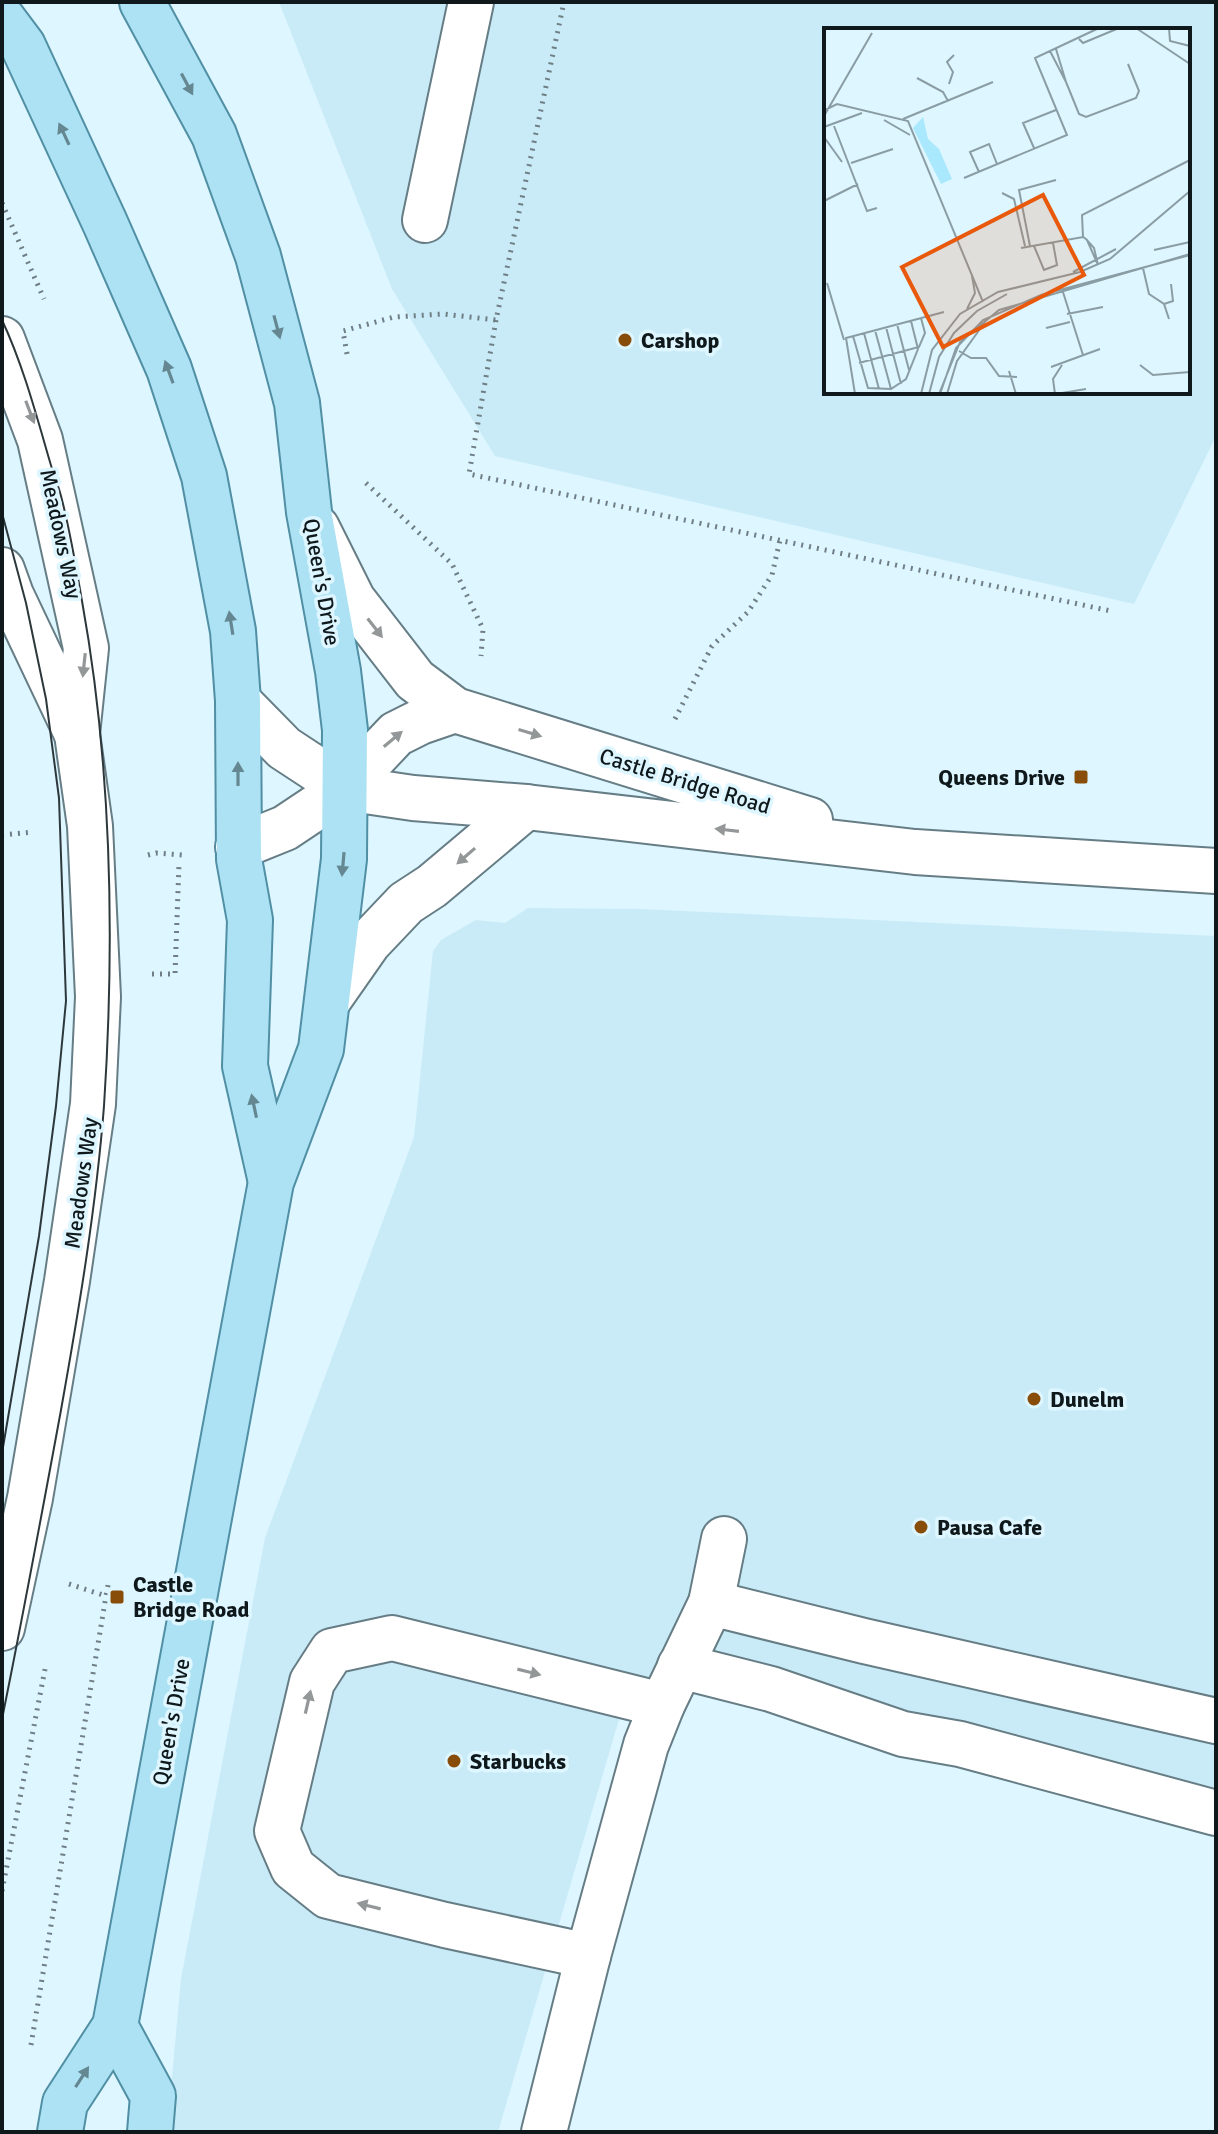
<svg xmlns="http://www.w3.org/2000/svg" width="1218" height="2134" font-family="Signika,sans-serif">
	<rect width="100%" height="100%" fill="#ddf6ff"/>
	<g fill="#c9ebf7" fill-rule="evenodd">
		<path d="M 279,2 L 1216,2 L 1216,436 L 1134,604 L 495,456 L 392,289 ZM 826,30 L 1188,30 L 1188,392 L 826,392 Z"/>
		<path d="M 528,908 L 640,909 L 1216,936 L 1216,1837 L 632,1675 L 498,2132 L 167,2132 L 181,1979 L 265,1538 L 414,1137 L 433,951 L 441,940 L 476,920 L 505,923 Z"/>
	</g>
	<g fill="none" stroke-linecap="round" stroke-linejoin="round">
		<g stroke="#667d85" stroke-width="48">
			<g id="minor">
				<path d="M 425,220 L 471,2"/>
				<path d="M 2,339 L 40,440 L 86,648 L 77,734 L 90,826 L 98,997 L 93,1104 L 67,1281 L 30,1498 L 2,1628"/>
				<path d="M 317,528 L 353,600 L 415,680 L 455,710 L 810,820"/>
				<path d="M 2,570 L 11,595 L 77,734"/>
				<path d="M 238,701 L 284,748 L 345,788 L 413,798 L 526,807 L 915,852 L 1216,871"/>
				<path d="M 238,847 L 285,828 L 345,788 L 396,734 L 420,722 L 455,710"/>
				<path d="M 327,1002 L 369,942 L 406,903 L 432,886 L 526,807"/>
				<path d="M 711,1603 L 864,1641 L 1216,1721"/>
				<path d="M 680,1666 L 771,1689 L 903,1734 L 960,1744 L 1216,1813"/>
				<path d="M 588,1956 L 445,1925 L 328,1896 L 293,1868 L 277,1831 L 312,1682 L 332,1651 L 392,1638 L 662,1705"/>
				<path d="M 544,2132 L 588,1956 L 646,1745 L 662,1705 L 711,1603 L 724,1539"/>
			</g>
		</g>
		<g stroke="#518fa4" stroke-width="48">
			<g id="major">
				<path d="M 2,18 L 23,46 L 105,223 L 169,369 L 204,476 L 233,631 L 238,701 L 239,859 L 250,920 L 245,1066 L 271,1182"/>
				<path d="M 115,2026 L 153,2096 L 150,2132"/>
				<path d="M 60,2132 L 65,2103 L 115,2026 L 271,1182 L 321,1049 L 344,859 L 345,730 L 338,671 L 309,512 L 297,403 L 258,256 L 214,135 L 142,2"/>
			</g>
		</g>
		<g stroke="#6f7f85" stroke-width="5" stroke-dasharray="2 6" stroke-linecap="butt">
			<path d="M 2,203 L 44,299"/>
			<path d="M 496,320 L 469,474 L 1111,611"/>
			<path d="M 347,354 L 343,331 L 394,317 L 443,314 L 496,320 L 564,2"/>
			<path d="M 366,483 L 452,564 L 483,629 L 481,656"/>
			<path d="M 675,719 L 712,646 L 748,612 L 772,575 L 780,540"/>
			<path d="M 2,835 L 33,832"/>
			<path d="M 148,855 L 156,853 L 182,855"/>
			<path d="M 152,974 L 175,974 L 179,864"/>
			<path d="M 69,1584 L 106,1596 L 109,1580"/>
			<path d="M 2,1891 L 46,1664"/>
			<path d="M 31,2045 L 106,1596"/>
		</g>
		<use href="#minor" stroke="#fff" stroke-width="44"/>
		<use href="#major" stroke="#ace2f4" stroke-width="44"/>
		<g stroke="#2d383c" stroke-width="2">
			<path d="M 2,320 C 23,365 36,414 50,462 C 53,473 58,484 61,496 C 70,530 76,566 82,601 C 112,767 115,938 104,1106 C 96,1208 79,1309 61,1410 C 42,1513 23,1616 2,1719"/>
			<path d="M 2,513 L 26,603 L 46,699 L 59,798 L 66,1001 L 56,1106 L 39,1236 L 2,1453"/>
		</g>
	</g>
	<defs><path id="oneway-solid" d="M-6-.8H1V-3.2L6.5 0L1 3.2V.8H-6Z" transform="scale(2)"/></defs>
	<g fill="#658792">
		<use href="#oneway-solid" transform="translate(187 84) rotate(62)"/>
		<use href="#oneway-solid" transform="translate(64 134) rotate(-115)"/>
		<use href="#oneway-solid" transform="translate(277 327) rotate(75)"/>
		<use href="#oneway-solid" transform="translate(169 372) rotate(-110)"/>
		<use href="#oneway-solid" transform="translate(231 623) rotate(-99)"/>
		<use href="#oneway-solid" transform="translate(238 774) rotate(-90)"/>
		<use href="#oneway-solid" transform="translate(343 864) rotate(95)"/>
		<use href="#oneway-solid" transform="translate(254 1106) rotate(-102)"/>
		<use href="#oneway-solid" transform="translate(82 2077) rotate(-57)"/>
	</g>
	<g fill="#939798">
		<use href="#oneway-solid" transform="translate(30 412) rotate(69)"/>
		<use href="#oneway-solid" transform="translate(375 628) rotate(52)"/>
		<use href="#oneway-solid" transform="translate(84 665) rotate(96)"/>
		<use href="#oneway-solid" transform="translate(530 733) rotate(17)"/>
		<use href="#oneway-solid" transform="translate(393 739) rotate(-40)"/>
		<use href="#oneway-solid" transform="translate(727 830) rotate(-173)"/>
		<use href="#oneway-solid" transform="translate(466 856) rotate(139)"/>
		<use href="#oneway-solid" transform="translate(529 1672) rotate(14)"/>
		<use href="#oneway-solid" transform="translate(308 1702) rotate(-77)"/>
		<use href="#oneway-solid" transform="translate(369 1906) rotate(-166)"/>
	</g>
	<g fill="#884d08" stroke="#ddf6ff" stroke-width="3">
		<circle cx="625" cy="340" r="8"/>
		<rect x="1073" y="769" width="16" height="16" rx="4"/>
		<circle cx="1034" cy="1399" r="8"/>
		<circle cx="921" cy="1527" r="8"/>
		<rect x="109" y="1589" width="16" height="16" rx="4"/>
		<circle cx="454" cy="1761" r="8"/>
	</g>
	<g text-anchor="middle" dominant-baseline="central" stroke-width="7" stroke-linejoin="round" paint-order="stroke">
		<g font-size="22" font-weight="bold" fill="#0f181b" stroke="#ddf6ff" text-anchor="start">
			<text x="641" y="340">Carshop</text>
			<text x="1065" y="777" text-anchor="end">Queens Drive</text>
			<text x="1050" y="1399">Dunelm</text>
			<text x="937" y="1527">Pausa Cafe</text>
			<text x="133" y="1584">Castle<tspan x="133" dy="25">Bridge Road</tspan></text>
			<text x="470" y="1761">Starbucks</text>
		</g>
		<g font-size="22" fill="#0f181b" stroke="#ddf6ff">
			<text transform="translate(61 534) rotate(78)">Meadows Way</text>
			<text transform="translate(322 582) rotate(80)">Queen's Drive</text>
			<text transform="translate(685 781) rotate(17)">Castle Bridge Road</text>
			<text transform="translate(81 1183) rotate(-82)">Meadows Way</text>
			<text transform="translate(171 1722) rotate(-80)">Queen's Drive</text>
		</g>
	</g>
	<g transform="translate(824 28)">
		<rect width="366" height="366" fill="#ddf6ff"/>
		<path d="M 99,89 L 104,111 L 115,121 L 128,151 L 117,156 L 89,100 Z" fill="#a9e8fd"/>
		<path fill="none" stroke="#8b9da4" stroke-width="2" d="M 312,0 L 366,36M 345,0 L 346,13 L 366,18M 255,11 L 259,15 L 295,0M 226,23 L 242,54 L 232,21M 93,50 L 119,64 L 124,73M 242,54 L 255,86 L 262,89 L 312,70 L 315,63 L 304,36M 125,56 L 129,44 L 123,34 L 130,27M 1,82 L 13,76 L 84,93 L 159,274M 0,88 L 48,5M 79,91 L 169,54M 60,92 L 86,107M 10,98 L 43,183 L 53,180M 0,99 L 38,85M 0,109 L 18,134M 210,120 L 199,95 L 232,82M 27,135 L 69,121M 155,144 L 146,124 L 165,116 L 173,136M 140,150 L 243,107 L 211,30 L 275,0M 178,165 L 190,171 L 201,218M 0,173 L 34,156M 259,209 L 258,187 L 366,132M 206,218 L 195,162 L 232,152M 210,218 L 220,242 L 233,237 L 229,215M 197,220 L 259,209 L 262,211 L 270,220 L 274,237 L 263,212M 330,222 L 366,214M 319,240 L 325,266 L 340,276 L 345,291M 249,244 L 292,221M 3,255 L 20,312M 238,261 L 259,327M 340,276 L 349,273 L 347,256M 143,281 L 151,265 L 148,248M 243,286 L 279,279M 73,296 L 85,342M 62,299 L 77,356M 222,300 L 246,294M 51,302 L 67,361M 40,305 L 55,361M 29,308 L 44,360 L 67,361 L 82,351 L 94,321 L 87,293M 135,323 L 147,330 L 162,330 L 175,348 L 193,349M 35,335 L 95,319 L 101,305 L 97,290M 316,337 L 329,347 L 366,344M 227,339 L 276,321M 185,343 L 192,366M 31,366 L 22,310 L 120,284M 97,366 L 108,322 L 136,286 L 174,264 L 256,244 L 286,231 L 366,163M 105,366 L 115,329 L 130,305 L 153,283 L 183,266M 115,366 L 136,314 L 175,282 L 366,226M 116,366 L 132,320 L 159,292 L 217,267 L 366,227M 123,366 L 133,333 L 161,294M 231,366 L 229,351 L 238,337M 232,366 L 262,361"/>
		<path fill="#e8590c" fill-opacity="0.15" stroke="#e8590c" stroke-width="4" d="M 219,167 L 260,247 L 119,319 L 78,239 Z"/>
		<rect width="366" height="366" fill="none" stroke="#0f181b" stroke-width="4"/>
	</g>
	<rect width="1218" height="2134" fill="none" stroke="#0f181b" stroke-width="8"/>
</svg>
